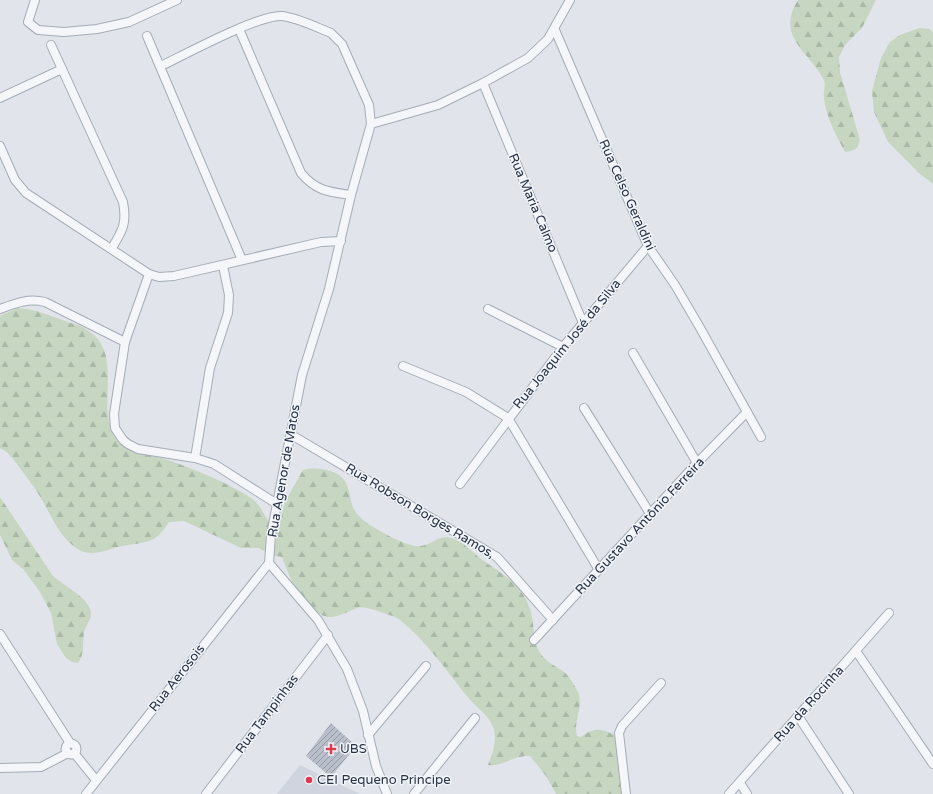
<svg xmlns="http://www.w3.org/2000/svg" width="933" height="794" font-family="'Varela Round',sans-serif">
	<defs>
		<pattern id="forest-firs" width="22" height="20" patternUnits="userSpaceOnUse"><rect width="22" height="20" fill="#c6d6c1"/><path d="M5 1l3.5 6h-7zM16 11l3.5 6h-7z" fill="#aab8a7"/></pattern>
		<pattern id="building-hatch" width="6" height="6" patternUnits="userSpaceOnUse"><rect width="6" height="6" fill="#b8beca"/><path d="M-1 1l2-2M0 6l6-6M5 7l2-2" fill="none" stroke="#969ba6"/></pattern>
	</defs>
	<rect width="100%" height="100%" fill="#e1e5eb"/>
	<path fill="#cfd4de" d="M 300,765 L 360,794 L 277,794 Z"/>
	<g fill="url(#forest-firs)">
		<path d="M 798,0 L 876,0 L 862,28 L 845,45 L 839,57 L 840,72 L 860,140 L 857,148 L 851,151 L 845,152 C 836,135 826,117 824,98 C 823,92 826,85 824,80 C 809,51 775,37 798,0 Z"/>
		<path d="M 919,28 L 930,29 L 933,33 L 933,184 L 919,173 L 888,142 L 874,112 L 872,91 L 881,58 L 890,42 L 900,35 Z"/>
		<path d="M 18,308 C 36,309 51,316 68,322 C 74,324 82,326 87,330 C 126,354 94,406 116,439 C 127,456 154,454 171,461 C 198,471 227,482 251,498 C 262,505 263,517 272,523 L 276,523 L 280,518 L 286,500 L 303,470 C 316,466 340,470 346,483 C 354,501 347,508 366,522 C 377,530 408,548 421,546 C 434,545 438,533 454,539 C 465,543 472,552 481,559 C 501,573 522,584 530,609 C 535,624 532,640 540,653 C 546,662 556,666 564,672 C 569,676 575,686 578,692 C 584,706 573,721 577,736 L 581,737 C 594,727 602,728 616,736 L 623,794 L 556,794 L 546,776 L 530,756 C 512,755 504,767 488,765 C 492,754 497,742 494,730 C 491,718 480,710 472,702 C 448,674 429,643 400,620 C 393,615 382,613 375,610 C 370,609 361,606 357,608 C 345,612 333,622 320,614 C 298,601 291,580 282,557 L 270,555 L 259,548 L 241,548 L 184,521 L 169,522 C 154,545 148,541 123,546 C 110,548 97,556 84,552 C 61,543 51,514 39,495 C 33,485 26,476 19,467 C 14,460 9,452 0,448 L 0,316 Z"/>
		<path d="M 0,497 L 53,576 C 64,586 93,600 91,615 C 90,621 85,627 84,633 C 82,644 85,654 78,663 L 72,662 L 66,658 L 57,644 L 51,613 L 40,592 L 24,570 L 12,560 L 0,535 Z"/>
	</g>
	<path fill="url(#building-hatch)" d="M 331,723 L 356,746 L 331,777 L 306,756 Z"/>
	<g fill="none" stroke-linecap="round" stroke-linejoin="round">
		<g stroke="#a5acb6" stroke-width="10">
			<g id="street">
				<path d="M 35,0 L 28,22 L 38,30 L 64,32 L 97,29 L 129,22 L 177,0"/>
				<path d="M 239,29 L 301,173 C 316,191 329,192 351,195"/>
				<path d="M 555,30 L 648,246 L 675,285 L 699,326 L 761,437"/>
				<path d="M 147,36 L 242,260"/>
				<path d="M 51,45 L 123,202 C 127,223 123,230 112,248"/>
				<path d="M 161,66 C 184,55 260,14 282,16 C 298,18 316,27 331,33 L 342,44 L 369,105 L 371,124 L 351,195 L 329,289 L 302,375 L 271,535 L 269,563 L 318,620 L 347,669 L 363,711 L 376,766 L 387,794"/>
				<path d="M 483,83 L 583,323"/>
				<path d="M 0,98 L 62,69"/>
				<path d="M 371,124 L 438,105 L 483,83 L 528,58 L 548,39 L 570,0"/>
				<path d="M 0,146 L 15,180 L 26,193 L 149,274 L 159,277 L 174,276 L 321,242 L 341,241"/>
				<path d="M 149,274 L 125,342 L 114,414 L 115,428 L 123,440 L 128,444 L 138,449 L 195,458 L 214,464 L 277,504"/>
				<path d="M 0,309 C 16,303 28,298 45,302 L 125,342"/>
				<path d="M 488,309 L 563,347"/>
				<path d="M 633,353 L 697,463"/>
				<path d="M 403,366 L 466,392 L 508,418 L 599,570"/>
				<path d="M 584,408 L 651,515"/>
				<path d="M 290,434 L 497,557 L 553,620"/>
				<path d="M 195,458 L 210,368 L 228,313 L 229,295 L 223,266"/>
				<path d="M 460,484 L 563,347 L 648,246"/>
				<path d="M 0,634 L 70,743"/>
				<path d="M 534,640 L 697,463 L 747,412"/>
				<path d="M 856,651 L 933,764"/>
				<path d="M 798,716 L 849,794"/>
				<path d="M 368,735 L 426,666"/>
				<circle cx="71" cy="749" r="5.5"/>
				<path d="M 74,753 L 96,780"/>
				<path d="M 0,768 L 41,767 L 68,753"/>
				<path d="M 740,783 L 747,794"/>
				<path d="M 86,794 L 269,563"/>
				<path d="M 206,794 L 328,635"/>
				<path d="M 414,794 L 475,718"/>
				<path d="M 626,794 L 619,733 L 622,726 L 661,683"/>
				<path d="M 729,794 L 889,613"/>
			</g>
		</g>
		<use href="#street" stroke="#f4f6f9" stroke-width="8"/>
	</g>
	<g fill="#de3950" stroke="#f1f4f8" stroke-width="1.5">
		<path d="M329 743h4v4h4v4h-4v4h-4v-4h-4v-4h4z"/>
		<circle cx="309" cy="780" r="4"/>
	</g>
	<g text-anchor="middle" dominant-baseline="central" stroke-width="3" stroke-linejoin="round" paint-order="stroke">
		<g font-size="13" fill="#273245" stroke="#f1f4f8">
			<text transform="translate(627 195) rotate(66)">Rua Celso Geraldini</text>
			<text transform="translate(533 203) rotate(67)">Rua Maria Calmo</text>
			<text transform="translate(567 344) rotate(-51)">Rua Joaquim José da Silva</text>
			<text transform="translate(284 471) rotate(-80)">Rua Agenor de Matos</text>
			<text transform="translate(420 511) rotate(31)">Rua Robson Borges Ramos,</text>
			<text transform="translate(640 526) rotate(-47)">Rua Gustavo Antônio Ferreira</text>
			<text transform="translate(177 678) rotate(-52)">Rua Aerosois</text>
			<text transform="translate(809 704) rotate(-48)">Rua da Rocinha</text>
			<text transform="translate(267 714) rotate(-53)">Rua Tampinhas</text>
		</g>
		<g font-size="13" fill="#273245" stroke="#f1f4f8" text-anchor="start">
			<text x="340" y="749">UBS</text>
			<text x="317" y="780">CEI Pequeno Principe</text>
		</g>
	</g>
</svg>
